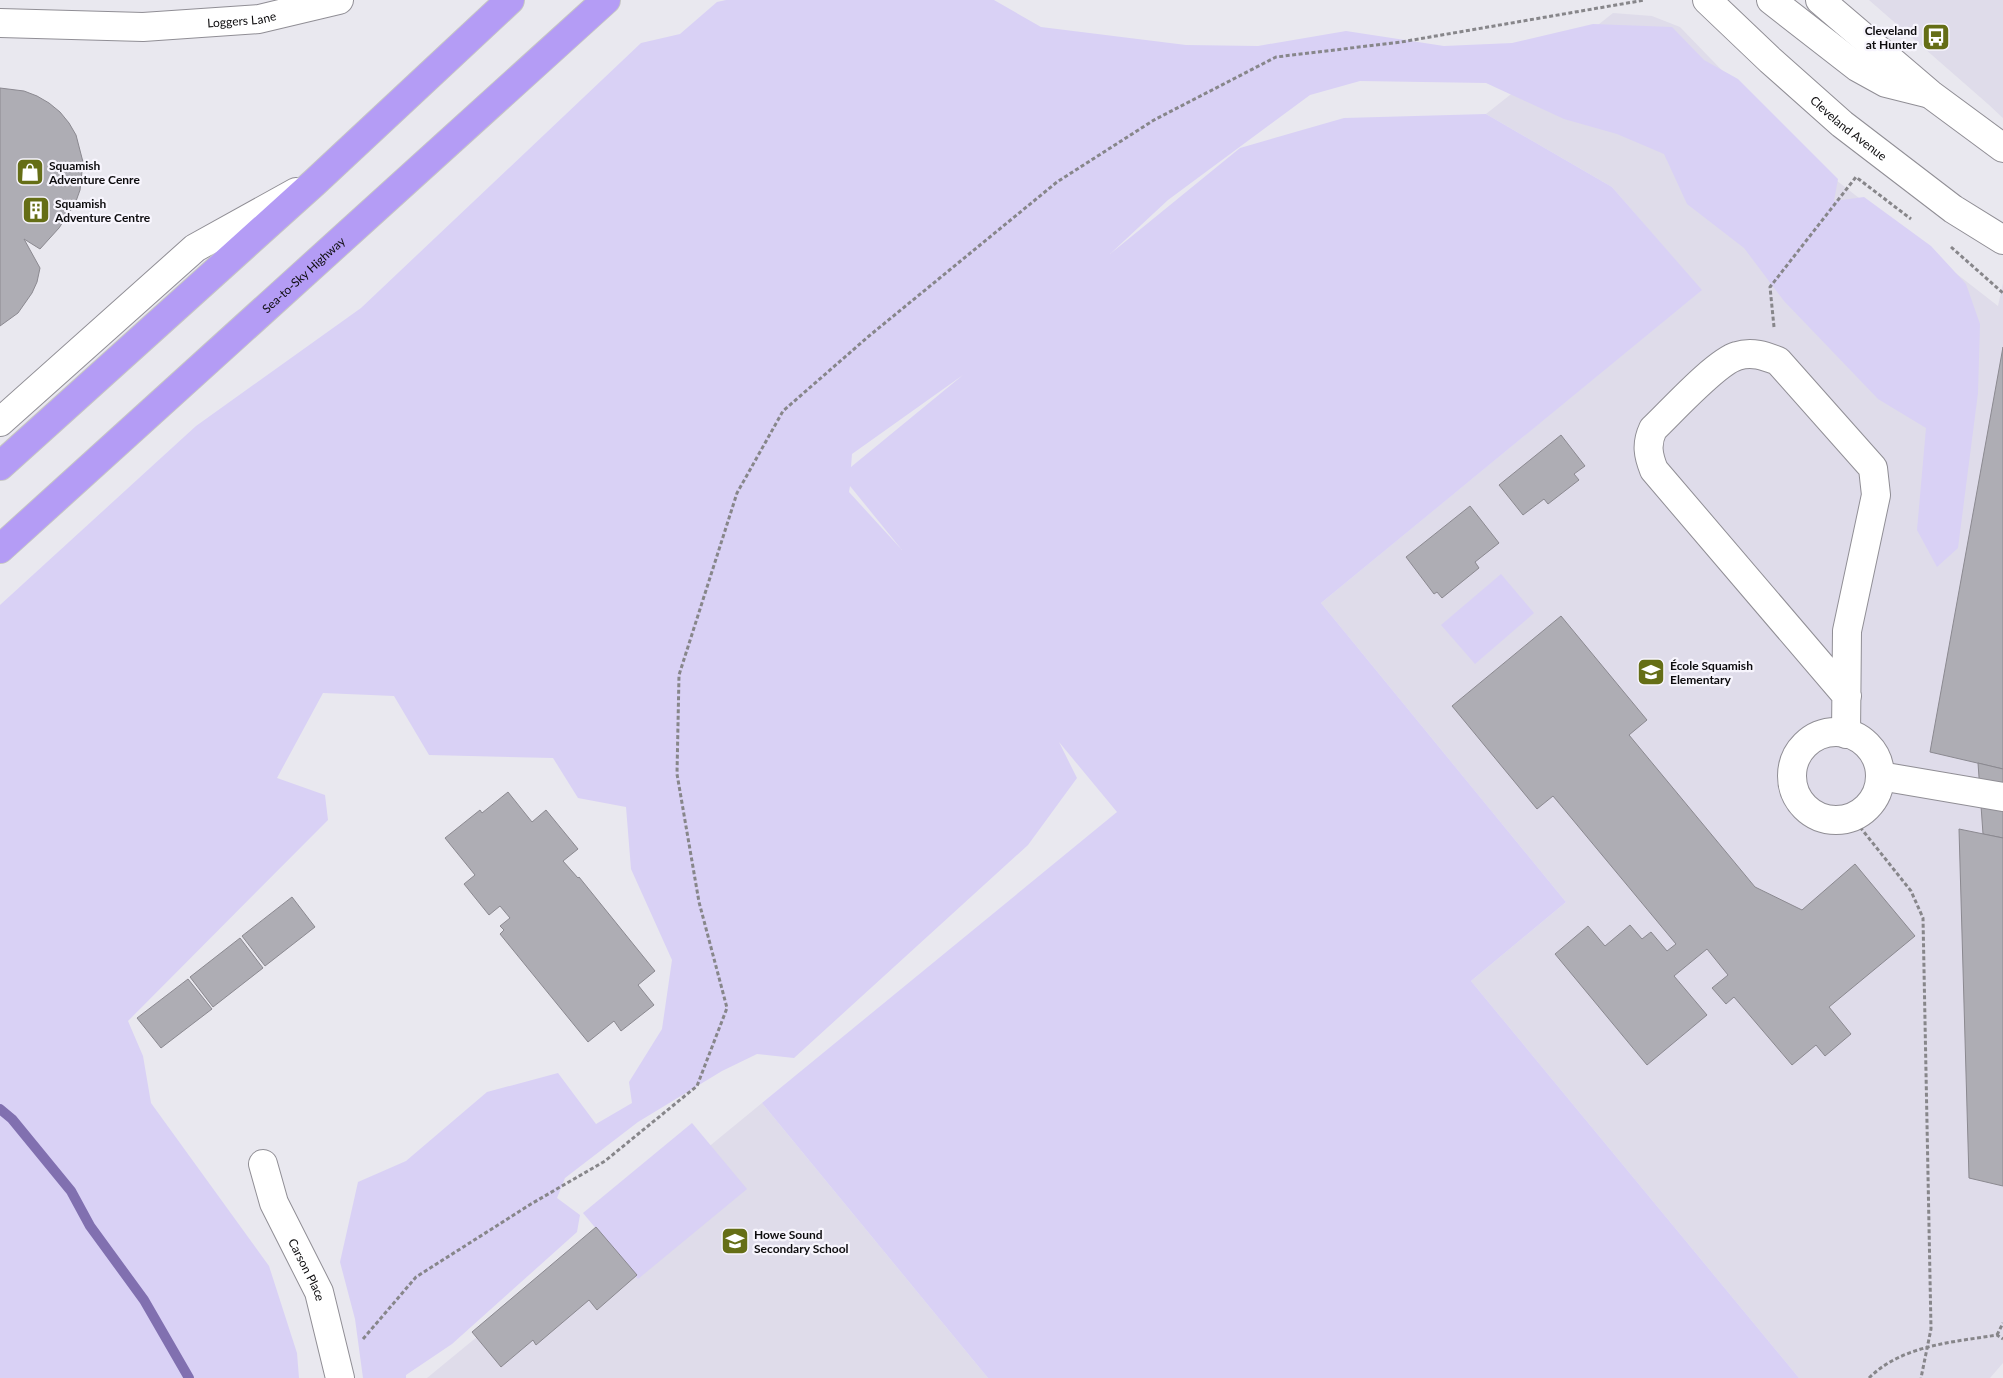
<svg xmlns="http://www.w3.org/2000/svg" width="2003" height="1378" font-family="Lato,sans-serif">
	<rect width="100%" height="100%" fill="#e9e8ef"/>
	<g fill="#dfdcea">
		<path d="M 1869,0 L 2003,0 L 2003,118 L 1988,104 Z"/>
		<path d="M 1613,13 L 1652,16 L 1680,27 L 1805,156 L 1998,306 L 2003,283 L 2003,1363 L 1990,1378 L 1799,1378 L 1471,981 L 1566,902 L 1321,603 L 1701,290 L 1612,187 L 1486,114 Z"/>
		<path d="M 762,1103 L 988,1378 L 427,1378 Z"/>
	</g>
	<g fill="#d9d1f5" fill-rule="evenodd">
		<path d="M 726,0 L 994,0 L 1041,27 L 1186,45 L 1258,46 L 1346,31 L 1444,46 L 1512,43 L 1593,24 L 1672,27 L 1704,60 L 1738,79 L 1838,179 L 1834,201 L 1864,197 L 1931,246 L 1966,284 L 1980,324 L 1978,393 L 1958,548 L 1937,567 L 1917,530 L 1926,428 L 1878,399 L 1784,301 L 1744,248 L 1687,204 L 1664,154 L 1617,134 L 1564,119 L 1486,83 L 1360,81 L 1310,95 L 1168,200 L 1110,254 L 1240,148 L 1344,118 L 1486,114 L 1612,187 L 1702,290 L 1321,603 L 1566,902 L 1471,981 L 1799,1378 L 988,1378 L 762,1103 L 1117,812 L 1059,742 L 1077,778 L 1028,845 L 794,1058 L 757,1054 L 722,1071 L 638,1122 L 565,1178 L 557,1198 L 580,1215 L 577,1232 L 452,1344 L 406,1375 L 406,1378 L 363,1378 L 355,1319 L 340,1262 L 358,1182 L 406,1161 L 487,1092 L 558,1073 L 596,1124 L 632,1103 L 629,1082 L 662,1029 L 672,960 L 631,869 L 626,807 L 578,798 L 553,758 L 429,755 L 394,696 L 323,693 L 277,778 L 325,795 L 328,820 L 128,1021 L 143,1056 L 151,1103 L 269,1266 L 297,1353 L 299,1378 L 0,1378 L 0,605 L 196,426 L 361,308 L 641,43 L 680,34 L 717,2 ZM 963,375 L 851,467 L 852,454 ZM 850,486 L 902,550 L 849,492 Z"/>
		<path d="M 1501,574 L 1534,613 L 1475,664 L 1441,625 Z"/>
		<path d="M 692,1123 L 747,1189 L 638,1279 L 583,1213 Z"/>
	</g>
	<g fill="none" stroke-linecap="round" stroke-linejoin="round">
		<path stroke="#8170b0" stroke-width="10" d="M 0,1109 L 12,1119 L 71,1191 L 90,1226 L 144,1300 L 189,1378"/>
	</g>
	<g fill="#aeadb4" stroke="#8b8990">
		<path d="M 0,88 L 24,91 L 37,96 L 49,103 L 60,112 L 69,123 L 76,135 L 83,162 L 80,190 L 75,204 L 59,228 L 40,249 L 24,239 L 40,268 L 37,282 L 32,293 L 18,313 L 0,326 Z"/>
		<path d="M 2003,347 L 2003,769 L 1930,752 Z"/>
		<path d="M 1561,435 L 1585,466 L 1574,474 L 1579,480 L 1548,504 L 1544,499 L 1523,515 L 1499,485 Z"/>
		<path d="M 1470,506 L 1499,543 L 1475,562 L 1479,568 L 1442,598 L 1437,592 L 1434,594 L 1406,557 Z"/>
		<path d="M 1561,616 L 1647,720 L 1629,735 L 1755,887 L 1802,910 L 1855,864 L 1915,936 L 1829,1007 L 1851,1034 L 1825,1056 L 1816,1045 L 1792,1065 L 1734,997 L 1726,1004 L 1712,988 L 1728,975 L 1707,949 L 1674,976 L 1707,1015 L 1647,1065 L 1555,954 L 1588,926 L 1605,946 L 1630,925 L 1642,939 L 1651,932 L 1667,951 L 1676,944 L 1553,796 L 1537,809 L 1452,706 Z"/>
		<path d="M 1978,763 L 2003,769 L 2003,838 L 1983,834 Z"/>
		<path d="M 508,792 L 532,822 L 546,810 L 578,849 L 563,861 L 578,878 L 579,877 L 655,971 L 638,985 L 654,1005 L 621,1031 L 614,1021 L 588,1042 L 500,934 L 504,930 L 500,926 L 510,918 L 500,906 L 489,915 L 464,884 L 475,875 L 445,838 L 480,810 L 482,813 Z"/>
		<path d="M 1959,829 L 2003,838 L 2003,1186 L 1969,1178 Z"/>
		<path d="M 292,897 L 315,927 L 265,966 L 242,936 Z"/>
		<path d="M 240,938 L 263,968 L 213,1007 L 190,977 Z"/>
		<path d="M 188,979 L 212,1009 L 161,1048 L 137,1018 Z"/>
		<path d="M 596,1227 L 637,1275 L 597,1310 L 589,1300 L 536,1345 L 533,1340 L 501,1367 L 472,1332 Z"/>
	</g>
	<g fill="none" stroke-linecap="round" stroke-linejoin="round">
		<g stroke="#908e95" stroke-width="30">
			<g id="minor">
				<path id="s1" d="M 1707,0 L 1770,60 L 1842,124 L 1953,209 L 2003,240"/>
				<path d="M 1771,0 L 1857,67 L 1886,83 L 1926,93"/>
				<path d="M 1820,0 L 1930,94 L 2003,148"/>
				<path id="s2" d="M 0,23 L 143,27 L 259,19 L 339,0"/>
				<path d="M 0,422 L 195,248 L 296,192"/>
				<circle cx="1836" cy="776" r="44"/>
				<path d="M 1846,734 L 1847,631 L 1876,495 L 1873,468 L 1778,361 C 1765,356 1752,351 1737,356 C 1716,362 1671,412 1653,429 C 1646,444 1648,455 1654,470 L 1847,696"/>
				<path d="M 1880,776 L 2003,797"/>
				<path id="s3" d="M 263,1164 L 274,1203 L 319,1292 L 340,1378"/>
			</g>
		</g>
		<g stroke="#c5c5c5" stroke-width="30">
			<g id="highway">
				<path d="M 0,466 L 315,182 L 510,0"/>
				<path id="s4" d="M 0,549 L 606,0"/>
			</g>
		</g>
		<g stroke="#87868a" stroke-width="3" stroke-dasharray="4 2.5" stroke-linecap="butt">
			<path d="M 1951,247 L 2003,293"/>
			<path d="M 1774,327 L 1770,287 L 1856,177 L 1911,219"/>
			<path d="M 1852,817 L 1911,891 L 1923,918 L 1931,1329 L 1921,1378"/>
			<path d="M 1997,1335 L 2003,1323"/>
			<path d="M 363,1339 L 416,1277 L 531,1204 L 605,1161 L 697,1086 L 727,1008 L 699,902 L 677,774 L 679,675 L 737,493 L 783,411 L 869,336 L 1057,182 L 1154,120 L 1276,57 L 1401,42 L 1645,0"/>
			<path d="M 1869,1378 C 1902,1345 1954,1342 1997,1335 L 2003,1339"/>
		</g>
		<use href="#minor" stroke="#fff" stroke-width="28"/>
		<use href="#highway" stroke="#b49cf5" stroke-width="28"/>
	</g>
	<defs>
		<g id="bus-square" transform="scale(1.4375)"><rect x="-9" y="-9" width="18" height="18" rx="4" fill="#656e16" stroke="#f7f5fd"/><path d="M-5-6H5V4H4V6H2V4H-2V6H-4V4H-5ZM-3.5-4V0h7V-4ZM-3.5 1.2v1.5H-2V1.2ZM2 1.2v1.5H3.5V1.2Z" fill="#fff"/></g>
		<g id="shop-square" transform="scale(1.4375)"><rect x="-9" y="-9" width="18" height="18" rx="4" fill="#656e16" stroke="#f7f5fd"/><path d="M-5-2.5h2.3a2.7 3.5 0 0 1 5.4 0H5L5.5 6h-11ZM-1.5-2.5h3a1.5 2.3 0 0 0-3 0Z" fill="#fff"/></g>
		<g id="building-square" transform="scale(1.4375)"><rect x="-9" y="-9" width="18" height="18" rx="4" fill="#656e16" stroke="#f7f5fd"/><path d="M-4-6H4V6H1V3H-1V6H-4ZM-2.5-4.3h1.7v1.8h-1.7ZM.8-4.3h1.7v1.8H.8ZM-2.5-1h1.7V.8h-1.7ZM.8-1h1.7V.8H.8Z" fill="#fff"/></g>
		<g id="school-square" transform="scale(1.4375)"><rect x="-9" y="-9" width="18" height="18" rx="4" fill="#656e16" stroke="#f7f5fd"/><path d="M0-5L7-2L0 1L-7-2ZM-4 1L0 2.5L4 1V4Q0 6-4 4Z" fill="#fff"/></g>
	</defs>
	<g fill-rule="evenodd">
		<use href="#bus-square" x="1936" y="37"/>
		<use href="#shop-square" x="30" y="172"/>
		<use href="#building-square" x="36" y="210"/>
		<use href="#school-square" x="1651" y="672"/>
		<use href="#school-square" x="735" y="1241"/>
	</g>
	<g text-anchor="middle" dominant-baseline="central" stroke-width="4.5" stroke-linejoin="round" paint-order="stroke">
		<g font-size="12" fill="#0d0c0e" stroke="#f7f5fd">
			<text stroke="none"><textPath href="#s2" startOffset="242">Loggers Lane</textPath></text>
			<text stroke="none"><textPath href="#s1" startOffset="191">Cleveland Avenue</textPath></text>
			<text stroke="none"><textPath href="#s4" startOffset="409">Sea-to-Sky Highway</textPath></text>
			<text stroke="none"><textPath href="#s3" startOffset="115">Carson Place</textPath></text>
		</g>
		<g font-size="12" font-weight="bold" fill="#0d0c0e" stroke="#f7f5fd" text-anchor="start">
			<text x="1917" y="30" text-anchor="end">Cleveland<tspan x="1917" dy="14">at Hunter</tspan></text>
			<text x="49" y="165">Squamish<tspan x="49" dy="14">Adventure Cenre</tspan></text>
			<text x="55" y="203">Squamish<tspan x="55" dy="14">Adventure Centre</tspan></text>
			<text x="1670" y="665">École Squamish<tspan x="1670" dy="14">Elementary</tspan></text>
			<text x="754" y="1234">Howe Sound<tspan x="754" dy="14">Secondary School</tspan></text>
		</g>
	</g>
</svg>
